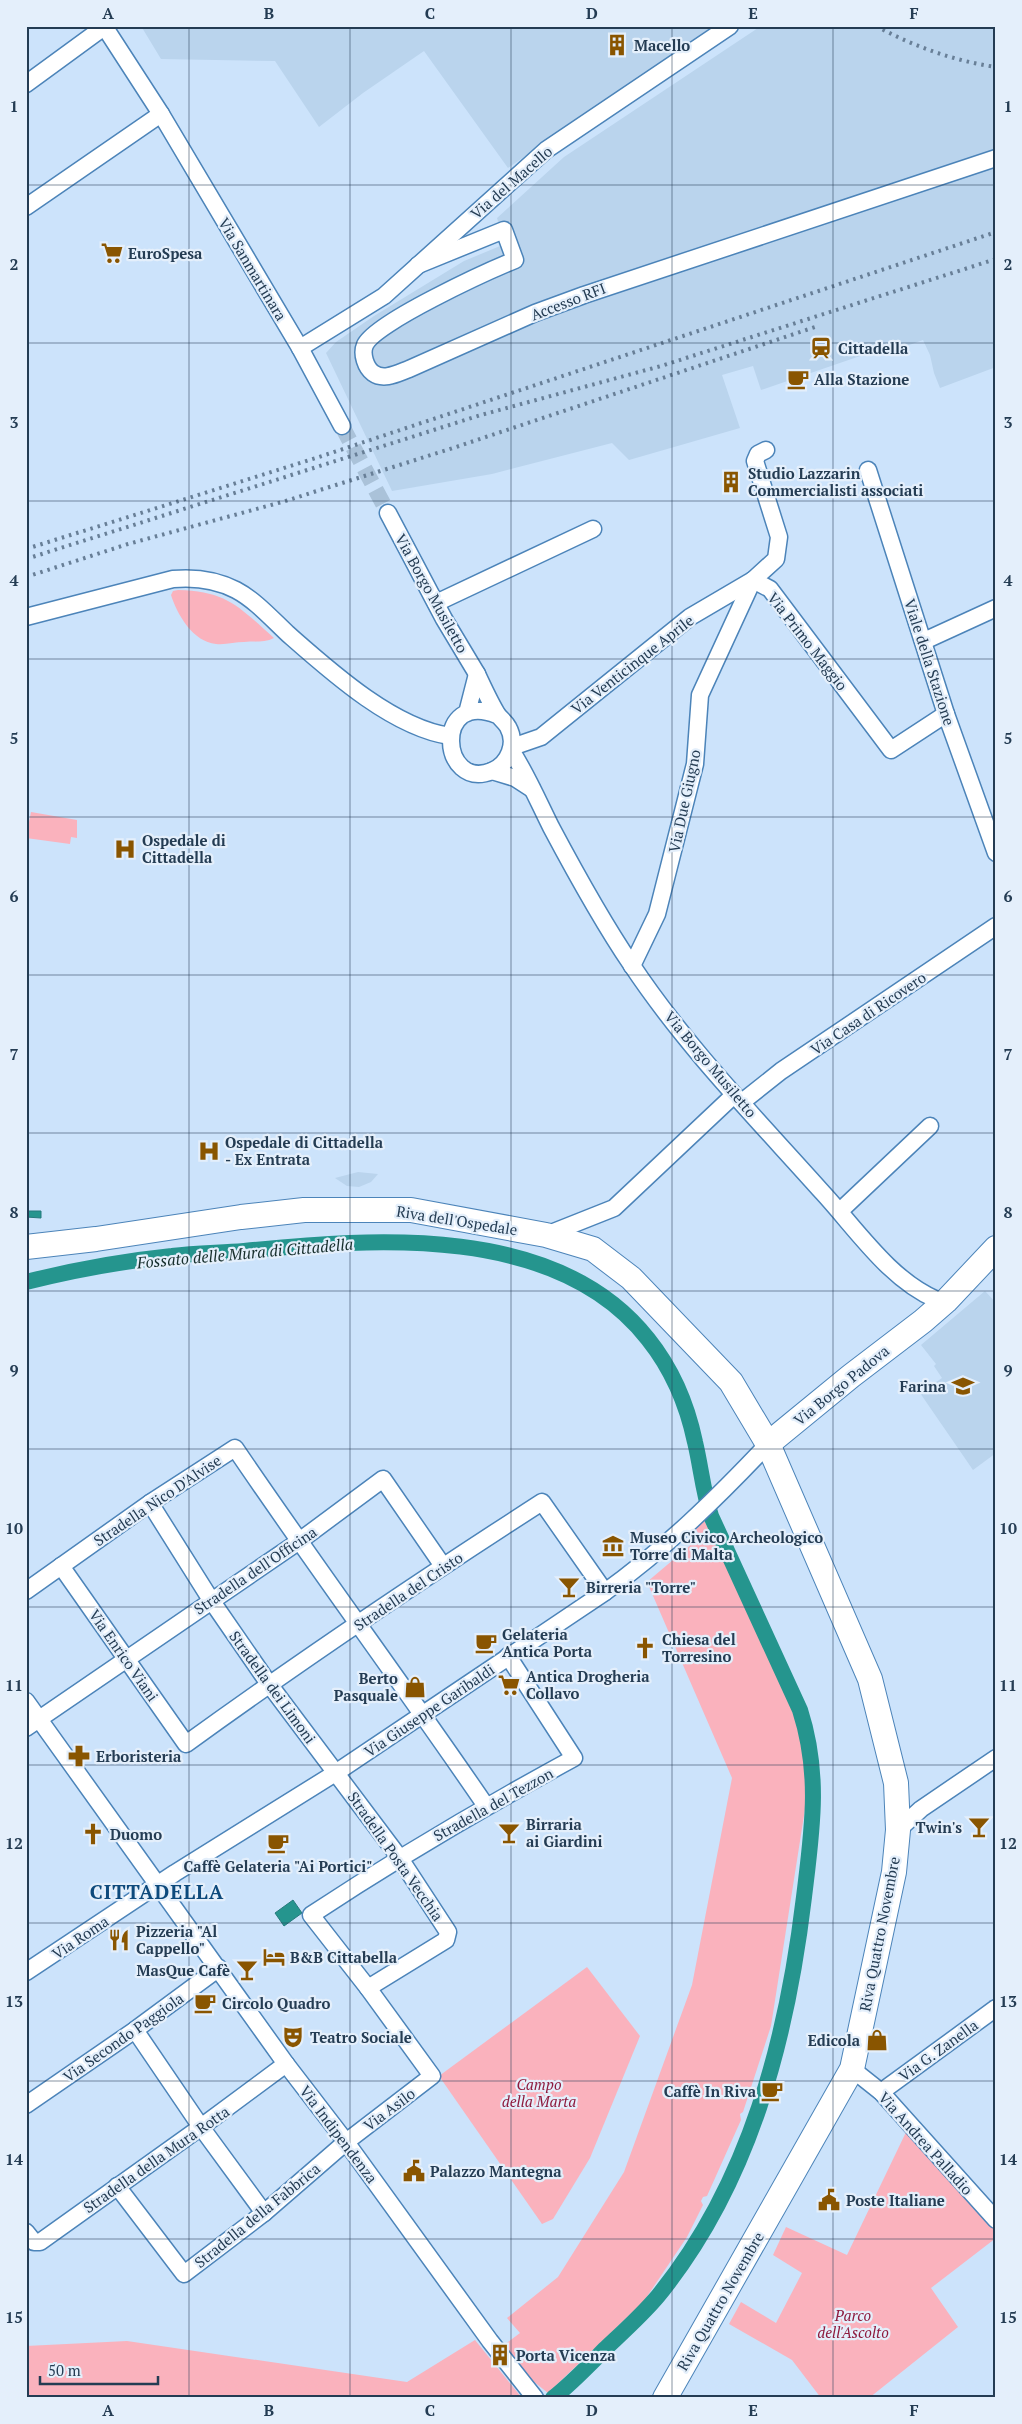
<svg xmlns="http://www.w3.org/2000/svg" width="1022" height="2424" font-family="'PT Serif',serif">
	<rect width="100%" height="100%" fill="#cce3fb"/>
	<g fill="#bad4ed">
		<path d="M 141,26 L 713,26 L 508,168 L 424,51 L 363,93 L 319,127 L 275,61 L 161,59 Z"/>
		<path d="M 761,26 L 996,26 L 996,367 L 940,388 L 934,373 L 930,355 L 923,340 L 901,348 L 898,343 L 761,390 L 753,366 L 722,375 L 740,428 L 629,460 L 612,443 L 492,474 L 392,491 L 326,353 L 336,342 L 374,316 L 464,261 L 505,244 L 497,218 L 564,157 Z"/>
		<path d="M 358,1172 L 378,1174 L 371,1182 L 359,1187 L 347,1186 L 335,1178 Z"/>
		<path d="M 985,1291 L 996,1303 L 996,1453 L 973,1470 L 920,1393 L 942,1378 L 934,1366 L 936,1364 L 921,1345 Z"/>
	</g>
	<g fill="#fab2bd">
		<path d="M 178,590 C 227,591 239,607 274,638 C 265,643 254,641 244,642 C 235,642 226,645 216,644 C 193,642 177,614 171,595 L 173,591 Z"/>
		<path d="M 31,812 L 77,820 L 77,838 L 71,837 L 70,844 L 26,838 L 26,822 L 29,822 Z"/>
		<path d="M 703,1518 L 784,1687 L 803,1741 L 808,1790 L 771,2026 L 743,2112 L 740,2114 L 741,2120 L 707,2196 L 703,2197 L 701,2201 L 703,2205 L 687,2237 L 644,2301 L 548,2393 L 533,2381 L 504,2345 L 520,2333 L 507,2318 L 558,2277 L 624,2172 L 692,1985 L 732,1778 L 647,1582 L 700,1537 L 695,1527 Z"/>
		<path d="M 587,1967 L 640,2036 L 590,2158 L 553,2219 L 542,2224 L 439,2076 Z"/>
		<path d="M 908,2128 L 996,2226 L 996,2238 L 931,2288 L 958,2327 L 869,2398 L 821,2398 L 792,2360 L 729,2324 L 741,2302 L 776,2323 L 802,2273 L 773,2255 L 786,2227 L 847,2255 Z"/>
		<path d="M 475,2340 L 522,2398 L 26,2398 L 26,2346 L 127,2341 L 407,2382 Z"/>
	</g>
	<g fill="#25958e" stroke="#257a7c">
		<path d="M 26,1211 L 41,1211 L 41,1218 L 26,1217 Z"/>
		<path d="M 293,1900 L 302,1913 L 284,1926 L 275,1913 Z"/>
	</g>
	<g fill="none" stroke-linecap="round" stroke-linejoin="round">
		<path stroke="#25958e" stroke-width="16" d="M 26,1282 C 74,1270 123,1261 172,1256 C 196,1253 220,1253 244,1251 C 374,1238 557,1223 648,1339 C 672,1369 687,1404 695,1442 C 701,1467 703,1492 711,1516 L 800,1710 C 821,1775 812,1831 804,1897 C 787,2039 750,2183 658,2296 C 642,2315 624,2331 606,2348 C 589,2365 572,2383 553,2398"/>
		<path stroke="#aac2d9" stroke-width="16" stroke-dasharray="16 8" stroke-linecap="butt" d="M 342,426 L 388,513"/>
		<g stroke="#4c84b9" stroke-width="19">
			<g id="street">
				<path d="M 104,26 L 161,114 L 300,348 L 342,426"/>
				<path d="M 26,84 L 104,27"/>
				<path d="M 26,207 L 161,114"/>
				<path d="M 418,265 L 504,230 L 515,260 C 488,271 374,323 365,345 C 361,354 366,368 373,373 C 384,381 398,373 409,369 L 535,313 L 584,295 L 996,158"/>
				<path d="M 300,348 L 384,296 L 546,150 L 730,26"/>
				<path d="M 868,470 L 946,714 L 996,853"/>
				<path d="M 388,513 L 444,619 L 477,674"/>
				<path d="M 753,580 L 770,589 L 891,750 L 946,714"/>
				<path d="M 436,603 L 593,529"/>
				<path d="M 26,617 L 173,579 C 195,577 215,579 236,590 C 255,600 272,619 288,634 C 330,671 393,728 450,736"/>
				<path d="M 924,641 L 996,608"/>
				<path d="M 467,713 L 477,674 C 483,687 489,700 496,712 C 499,718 505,721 508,727 C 517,743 509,764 492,771 C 440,792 433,689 497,715"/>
				<path d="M 512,747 L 541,737 L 690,617 L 753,580 L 776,559 L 779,537 L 755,461 L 758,454 L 766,450"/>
				<path d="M 511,750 C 527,775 538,801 551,827 C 576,874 601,920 631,964 C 686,1047 757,1119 823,1193 C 857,1230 890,1280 937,1300"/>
				<path d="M 492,771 L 515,778 L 532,789"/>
				<path d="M 632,966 L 657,914 L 695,764 L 700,695 L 753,580"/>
				<path d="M 742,1102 L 781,1071 L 996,926"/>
				<path d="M 840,1211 L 930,1126"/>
				<path d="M 546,1235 L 614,1208 L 734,1095"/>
				<path d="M 150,1503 L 211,1600 L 269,1684 L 399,1857 L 448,1932 L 446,1940 L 368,1988"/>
				<path d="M 61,1566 L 186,1744 C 302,1660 421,1580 542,1502 L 605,1592"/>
				<path d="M 26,1591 L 150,1503 L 235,1448 C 317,1569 404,1686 486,1806"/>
				<path d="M 26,1701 L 286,2064 L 346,2142 L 490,2341 L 535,2398"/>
				<path d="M 26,1728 L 298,1542 L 383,1479 L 443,1566"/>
				<path d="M 898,1830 L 921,1809 L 996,1758"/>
				<path d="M 26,1972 L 175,1873 L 337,1772 L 605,1592 C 665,1549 717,1498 768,1444"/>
				<path d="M 135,2030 L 201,2127 L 264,2213"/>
				<path d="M 852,2069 L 881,2092 L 996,2220"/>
				<path d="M 881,2092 L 996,2008"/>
				<path d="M 26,2105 L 135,2030 L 219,1968"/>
				<path d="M 117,2186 L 184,2274 L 264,2213 L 346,2142 L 432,2076 L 368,1988 L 311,1915 C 396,1859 484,1807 574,1758 L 508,1656"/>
				<path d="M 26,2232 L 34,2242 L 40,2242 L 201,2127 L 286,2064"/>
			</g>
		</g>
		<g stroke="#4c84b9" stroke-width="26">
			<g id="secondary">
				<path d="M 26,1247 L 96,1239 L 241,1217 L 304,1210 L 411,1210 L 546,1235 L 593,1249 L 631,1278 L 731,1382 L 768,1444 L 870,1679 L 896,1783 L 898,1830 L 894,1872 L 852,2069 L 665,2398"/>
				<path d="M 768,1444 L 851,1376 L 923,1321 L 946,1301 L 996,1248"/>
			</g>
		</g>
		<use href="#street" stroke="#fff" stroke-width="16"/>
		<use href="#secondary" stroke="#fff" stroke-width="24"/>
		<g stroke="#687f97" stroke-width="4" stroke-dasharray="2.5 5" stroke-linecap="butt">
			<path d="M 876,26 C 913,46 954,61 996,67"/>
			<path d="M 26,549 L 316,458 L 996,232"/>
			<path d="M 26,559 L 481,415 L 661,366 L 996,259"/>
			<path d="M 26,577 L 128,544 L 282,502 L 447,450 L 815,327"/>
		</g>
	</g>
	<path fill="none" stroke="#243c53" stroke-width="1" stroke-opacity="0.55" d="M 189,26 L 189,2398M 350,26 L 350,2398M 511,26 L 511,2398M 672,26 L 672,2398M 833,26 L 833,2398M 26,185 L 996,185M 26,343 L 996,343M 26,501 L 996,501M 26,659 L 996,659M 26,817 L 996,817M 26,975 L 996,975M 26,1133 L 996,1133M 26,1291 L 996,1291M 26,1449 L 996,1449M 26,1607 L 996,1607M 26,1765 L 996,1765M 26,1923 L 996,1923M 26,2081 L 996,2081M 26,2239 L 996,2239"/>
	<defs>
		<g id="building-bare" transform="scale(1.725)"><path d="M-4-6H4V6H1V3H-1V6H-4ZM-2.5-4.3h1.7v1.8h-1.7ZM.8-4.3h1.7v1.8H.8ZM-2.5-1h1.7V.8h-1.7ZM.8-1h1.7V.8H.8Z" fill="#895500" stroke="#e4effb" stroke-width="2.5" paint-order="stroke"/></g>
		<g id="supermarket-bare" transform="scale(1.725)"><path d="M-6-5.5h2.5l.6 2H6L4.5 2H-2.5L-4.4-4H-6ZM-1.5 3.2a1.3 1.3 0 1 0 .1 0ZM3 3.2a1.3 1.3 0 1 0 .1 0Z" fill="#895500" stroke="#e4effb" stroke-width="2.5" paint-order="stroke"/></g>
		<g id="station-bare" transform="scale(1.725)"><path d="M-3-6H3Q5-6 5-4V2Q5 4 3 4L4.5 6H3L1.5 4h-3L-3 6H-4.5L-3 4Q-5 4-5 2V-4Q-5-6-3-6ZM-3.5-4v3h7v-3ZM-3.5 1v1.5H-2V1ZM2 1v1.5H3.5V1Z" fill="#895500" stroke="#e4effb" stroke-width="2.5" paint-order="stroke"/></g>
		<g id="cafe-bare" transform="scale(1.725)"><path d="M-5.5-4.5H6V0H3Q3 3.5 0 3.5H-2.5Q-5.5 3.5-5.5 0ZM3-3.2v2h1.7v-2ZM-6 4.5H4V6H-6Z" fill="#895500" stroke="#e4effb" stroke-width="2.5" paint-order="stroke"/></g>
		<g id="hospital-bare" transform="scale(1.725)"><path d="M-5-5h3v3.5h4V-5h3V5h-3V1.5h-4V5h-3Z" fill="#895500" stroke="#e4effb" stroke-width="2.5" paint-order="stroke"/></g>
		<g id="school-bare" transform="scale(1.725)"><path d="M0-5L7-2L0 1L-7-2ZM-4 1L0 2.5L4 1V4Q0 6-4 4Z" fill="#895500" stroke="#e4effb" stroke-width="2.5" paint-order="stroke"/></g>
		<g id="museum-bare" transform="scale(1.725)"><path d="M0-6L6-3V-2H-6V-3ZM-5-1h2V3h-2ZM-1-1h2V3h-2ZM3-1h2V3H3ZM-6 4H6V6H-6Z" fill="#895500" stroke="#e4effb" stroke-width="2.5" paint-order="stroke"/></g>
		<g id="bar-bare" transform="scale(1.725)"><path d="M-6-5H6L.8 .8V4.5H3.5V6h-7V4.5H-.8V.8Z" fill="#895500" stroke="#e4effb" stroke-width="2.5" paint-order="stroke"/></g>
		<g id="church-bare" transform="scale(1.725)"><path d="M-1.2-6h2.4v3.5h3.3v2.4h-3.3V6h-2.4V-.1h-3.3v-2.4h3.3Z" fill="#895500" stroke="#e4effb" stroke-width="2.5" paint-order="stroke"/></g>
		<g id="shop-bare" transform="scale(1.725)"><path d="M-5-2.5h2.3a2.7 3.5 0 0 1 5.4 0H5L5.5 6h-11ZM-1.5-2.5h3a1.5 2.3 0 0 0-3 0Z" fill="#895500" stroke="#e4effb" stroke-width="2.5" paint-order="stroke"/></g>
		<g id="pharmacy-bare" transform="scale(1.725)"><path d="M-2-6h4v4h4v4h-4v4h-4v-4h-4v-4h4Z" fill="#895500" stroke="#e4effb" stroke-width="2.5" paint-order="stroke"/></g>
		<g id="restaurant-bare" transform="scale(1.725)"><path d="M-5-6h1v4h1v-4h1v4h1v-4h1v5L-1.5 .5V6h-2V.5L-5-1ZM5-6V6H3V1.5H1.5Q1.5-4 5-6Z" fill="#895500" stroke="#e4effb" stroke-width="2.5" paint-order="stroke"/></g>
		<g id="hotel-bare" transform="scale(1.725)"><path d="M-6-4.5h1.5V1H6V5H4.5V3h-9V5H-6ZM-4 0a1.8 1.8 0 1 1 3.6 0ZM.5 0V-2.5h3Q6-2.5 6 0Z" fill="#895500" stroke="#e4effb" stroke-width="2.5" paint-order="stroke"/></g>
		<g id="theatre-bare" transform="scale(1.725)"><path d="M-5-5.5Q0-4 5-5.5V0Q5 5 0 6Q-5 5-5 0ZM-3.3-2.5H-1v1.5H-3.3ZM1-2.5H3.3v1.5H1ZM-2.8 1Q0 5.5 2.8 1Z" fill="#895500" stroke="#e4effb" stroke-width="2.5" paint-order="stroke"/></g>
		<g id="civic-bare" transform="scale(1.725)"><path d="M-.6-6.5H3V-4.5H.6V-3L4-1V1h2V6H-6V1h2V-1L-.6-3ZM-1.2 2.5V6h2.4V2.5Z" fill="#895500" stroke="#e4effb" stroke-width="2.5" paint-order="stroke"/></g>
	</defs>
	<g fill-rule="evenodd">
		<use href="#building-bare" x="617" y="45"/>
		<use href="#supermarket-bare" x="112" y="253"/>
		<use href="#station-bare" x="821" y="348"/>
		<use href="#cafe-bare" x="798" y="379"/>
		<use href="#building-bare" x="731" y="482"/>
		<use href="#hospital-bare" x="125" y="849"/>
		<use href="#hospital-bare" x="209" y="1151"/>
		<use href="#school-bare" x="963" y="1386"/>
		<use href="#museum-bare" x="613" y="1546"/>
		<use href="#bar-bare" x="569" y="1587"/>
		<use href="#cafe-bare" x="486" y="1643"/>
		<use href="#church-bare" x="645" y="1648"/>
		<use href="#supermarket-bare" x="509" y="1685"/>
		<use href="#shop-bare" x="415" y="1687"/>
		<use href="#pharmacy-bare" x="79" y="1756"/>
		<use href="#bar-bare" x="979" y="1827"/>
		<use href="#bar-bare" x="509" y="1833"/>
		<use href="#church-bare" x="93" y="1834"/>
		<use href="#cafe-bare" x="278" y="1843"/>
		<use href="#restaurant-bare" x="119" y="1940"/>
		<use href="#hotel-bare" x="274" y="1957"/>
		<use href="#bar-bare" x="247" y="1970"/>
		<use href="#cafe-bare" x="205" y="2003"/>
		<use href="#theatre-bare" x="293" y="2037"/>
		<use href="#shop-bare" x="877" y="2040"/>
		<use href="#cafe-bare" x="772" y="2091"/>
		<use href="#civic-bare" x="414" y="2171"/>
		<use href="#civic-bare" x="829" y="2200"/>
		<use href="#building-bare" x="500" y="2355"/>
	</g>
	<g text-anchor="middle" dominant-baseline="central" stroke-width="4.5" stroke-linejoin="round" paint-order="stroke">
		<g font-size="15" font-weight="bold" fill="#243c53" stroke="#e4effb" text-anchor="start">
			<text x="634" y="45">Macello</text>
			<text x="128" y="253">EuroSpesa</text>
			<text x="838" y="348">Cittadella</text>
			<text x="814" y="379">Alla Stazione</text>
			<text x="748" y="473">Studio Lazzarin<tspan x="748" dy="17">Commercialisti associati</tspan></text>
			<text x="142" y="840">Ospedale di<tspan x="142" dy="17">Cittadella</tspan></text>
			<text x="225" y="1142">Ospedale di Cittadella<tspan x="225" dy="17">- Ex Entrata</tspan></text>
			<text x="946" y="1386" text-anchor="end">Farina</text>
			<text x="630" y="1537">Museo Civico Archeologico<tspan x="630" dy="17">Torre di Malta</tspan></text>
			<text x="586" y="1587">Birreria "Torre"</text>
			<text x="502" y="1634">Gelateria<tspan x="502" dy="17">Antica Porta</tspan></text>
			<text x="662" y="1639">Chiesa del<tspan x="662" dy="17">Torresino</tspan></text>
			<text x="526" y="1676">Antica Drogheria<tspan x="526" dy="17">Collavo</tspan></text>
			<text x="398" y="1678" text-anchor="end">Berto<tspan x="398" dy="17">Pasquale</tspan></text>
			<text x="96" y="1756">Erboristeria</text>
			<text x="526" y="1824">Birraria<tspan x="526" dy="17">ai Giardini</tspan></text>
			<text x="962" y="1827" text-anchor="end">Twin's</text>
			<text x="110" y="1834">Duomo</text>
			<text x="278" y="1866" text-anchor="middle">Caffè Gelateria "Ai Portici"</text>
			<text x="136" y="1931">Pizzeria "Al<tspan x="136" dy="17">Cappello"</tspan></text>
			<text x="290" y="1957">B&amp;B Cittabella</text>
			<text x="230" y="1970" text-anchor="end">MasQue Cafè</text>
			<text x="222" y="2003">Circolo Quadro</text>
			<text x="310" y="2037">Teatro Sociale</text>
			<text x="860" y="2040" text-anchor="end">Edicola</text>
			<text x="756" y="2091" text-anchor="end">Caffè In Riva</text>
			<text x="430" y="2171">Palazzo Mantegna</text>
			<text x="846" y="2200">Poste Italiane</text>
			<text x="516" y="2355">Porta Vicenza</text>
		</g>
		<g font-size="15" fill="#243c53" stroke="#e4effb">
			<text transform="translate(511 182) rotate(-41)">Via del Macello</text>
			<text transform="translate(253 269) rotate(59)">Via Sanmartinara</text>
			<text transform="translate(568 301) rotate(-21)">Accesso RFI</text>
			<text transform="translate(432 593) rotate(61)">Via Borgo Musiletto</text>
			<text transform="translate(808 641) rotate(52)">Via Primo Maggio</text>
			<text transform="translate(930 662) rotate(72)">Viale della Stazione</text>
			<text transform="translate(632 664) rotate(-38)">Via Venticinque Aprile</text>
			<text transform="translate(684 801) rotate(-78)">Via Due Giugno</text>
			<text transform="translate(868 1013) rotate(-34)">Via Casa di Ricovero</text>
			<text transform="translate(711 1064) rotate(50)">Via Borgo Musiletto</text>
			<text transform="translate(457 1220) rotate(9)">Riva dell'Ospedale</text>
			<text transform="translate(841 1385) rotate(-39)">Via Borgo Padova</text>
			<text transform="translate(157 1500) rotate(-34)">Stradella Nico D'Alvise</text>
			<text transform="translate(255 1570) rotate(-34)">Stradella dell'Officina</text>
			<text transform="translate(408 1591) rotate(-34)">Stradella del Cristo</text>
			<text transform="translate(124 1655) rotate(55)">Via Enrico Viani</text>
			<text transform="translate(273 1687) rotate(54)">Stradella dei Limoni</text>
			<text transform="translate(429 1710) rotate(-34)">Via Giuseppe Garibaldi</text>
			<text transform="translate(493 1804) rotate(-29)">Stradella del Tezzon</text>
			<text transform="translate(396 1856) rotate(55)">Stradella Posta Vecchia</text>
			<text transform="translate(879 1934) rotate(-79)">Riva Quattro Novembre</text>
			<text transform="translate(80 1937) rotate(-34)">Via Roma</text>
			<text transform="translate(123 2037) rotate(-35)">Via Secondo Paggiola</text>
			<text transform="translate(938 2050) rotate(-36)">Via G. Zanella</text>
			<text transform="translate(389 2109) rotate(-37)">Via Asilo</text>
			<text transform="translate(339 2134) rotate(53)">Via Indipendenza</text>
			<text transform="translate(926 2143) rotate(48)">Via Andrea Palladio</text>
			<text transform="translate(156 2159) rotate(-35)">Stradella della Mura Rotta</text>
			<text transform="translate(257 2215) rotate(-39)">Stradella della Fabbrica</text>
			<text transform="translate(720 2301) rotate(-60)">Riva Quattro Novembre</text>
		</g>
		<g font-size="15" font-style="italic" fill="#8e1b3e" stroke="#e4effb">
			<text x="539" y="2084">Campo<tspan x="539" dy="17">della Marta</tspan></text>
			<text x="853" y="2315">Parco<tspan x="853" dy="17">dell'Ascolto</tspan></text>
		</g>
		<g font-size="16" font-style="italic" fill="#162e2c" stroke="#e4effb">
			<text transform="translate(245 1253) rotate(-5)">Fossato delle Mura di Cittadella</text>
		</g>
		<g font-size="20" font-weight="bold" letter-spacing="1" fill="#0e4a7c" stroke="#e4effb">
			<text x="157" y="1891">CITTADELLA</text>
		</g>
	</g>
	<rect width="1022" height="2424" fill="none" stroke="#e4effb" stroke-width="55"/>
	<path d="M40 2376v8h118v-8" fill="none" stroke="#243c53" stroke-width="2.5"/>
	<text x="48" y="2376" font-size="15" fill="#243c53" stroke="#e4effb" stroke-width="4" paint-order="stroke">50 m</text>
	<rect x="28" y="28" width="966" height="2368" fill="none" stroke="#243c53" stroke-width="2"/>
	<g font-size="16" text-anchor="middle" font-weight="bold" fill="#243c53">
		<text x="108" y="19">A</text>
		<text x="269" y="19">B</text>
		<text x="430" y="19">C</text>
		<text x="592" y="19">D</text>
		<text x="753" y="19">E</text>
		<text x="914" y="19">F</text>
		<text x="14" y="112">1</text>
		<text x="1008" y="112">1</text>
		<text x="14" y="270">2</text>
		<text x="1008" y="270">2</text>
		<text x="14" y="428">3</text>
		<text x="1008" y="428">3</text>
		<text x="14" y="586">4</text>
		<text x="1008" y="586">4</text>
		<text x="14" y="744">5</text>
		<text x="1008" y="744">5</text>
		<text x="14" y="902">6</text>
		<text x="1008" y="902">6</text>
		<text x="14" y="1060">7</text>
		<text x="1008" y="1060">7</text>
		<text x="14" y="1218">8</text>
		<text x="1008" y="1218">8</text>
		<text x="14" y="1376">9</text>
		<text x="1008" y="1376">9</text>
		<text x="14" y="1534">10</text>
		<text x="1008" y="1534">10</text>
		<text x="14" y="1691">11</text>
		<text x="1008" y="1691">11</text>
		<text x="14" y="1849">12</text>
		<text x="1008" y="1849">12</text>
		<text x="14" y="2007">13</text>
		<text x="1008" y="2007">13</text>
		<text x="14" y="2165">14</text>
		<text x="1008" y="2165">14</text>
		<text x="14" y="2323">15</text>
		<text x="1008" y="2323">15</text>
		<text x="108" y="2416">A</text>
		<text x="269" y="2416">B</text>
		<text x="430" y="2416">C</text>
		<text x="592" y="2416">D</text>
		<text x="753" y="2416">E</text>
		<text x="914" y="2416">F</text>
	</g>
</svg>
